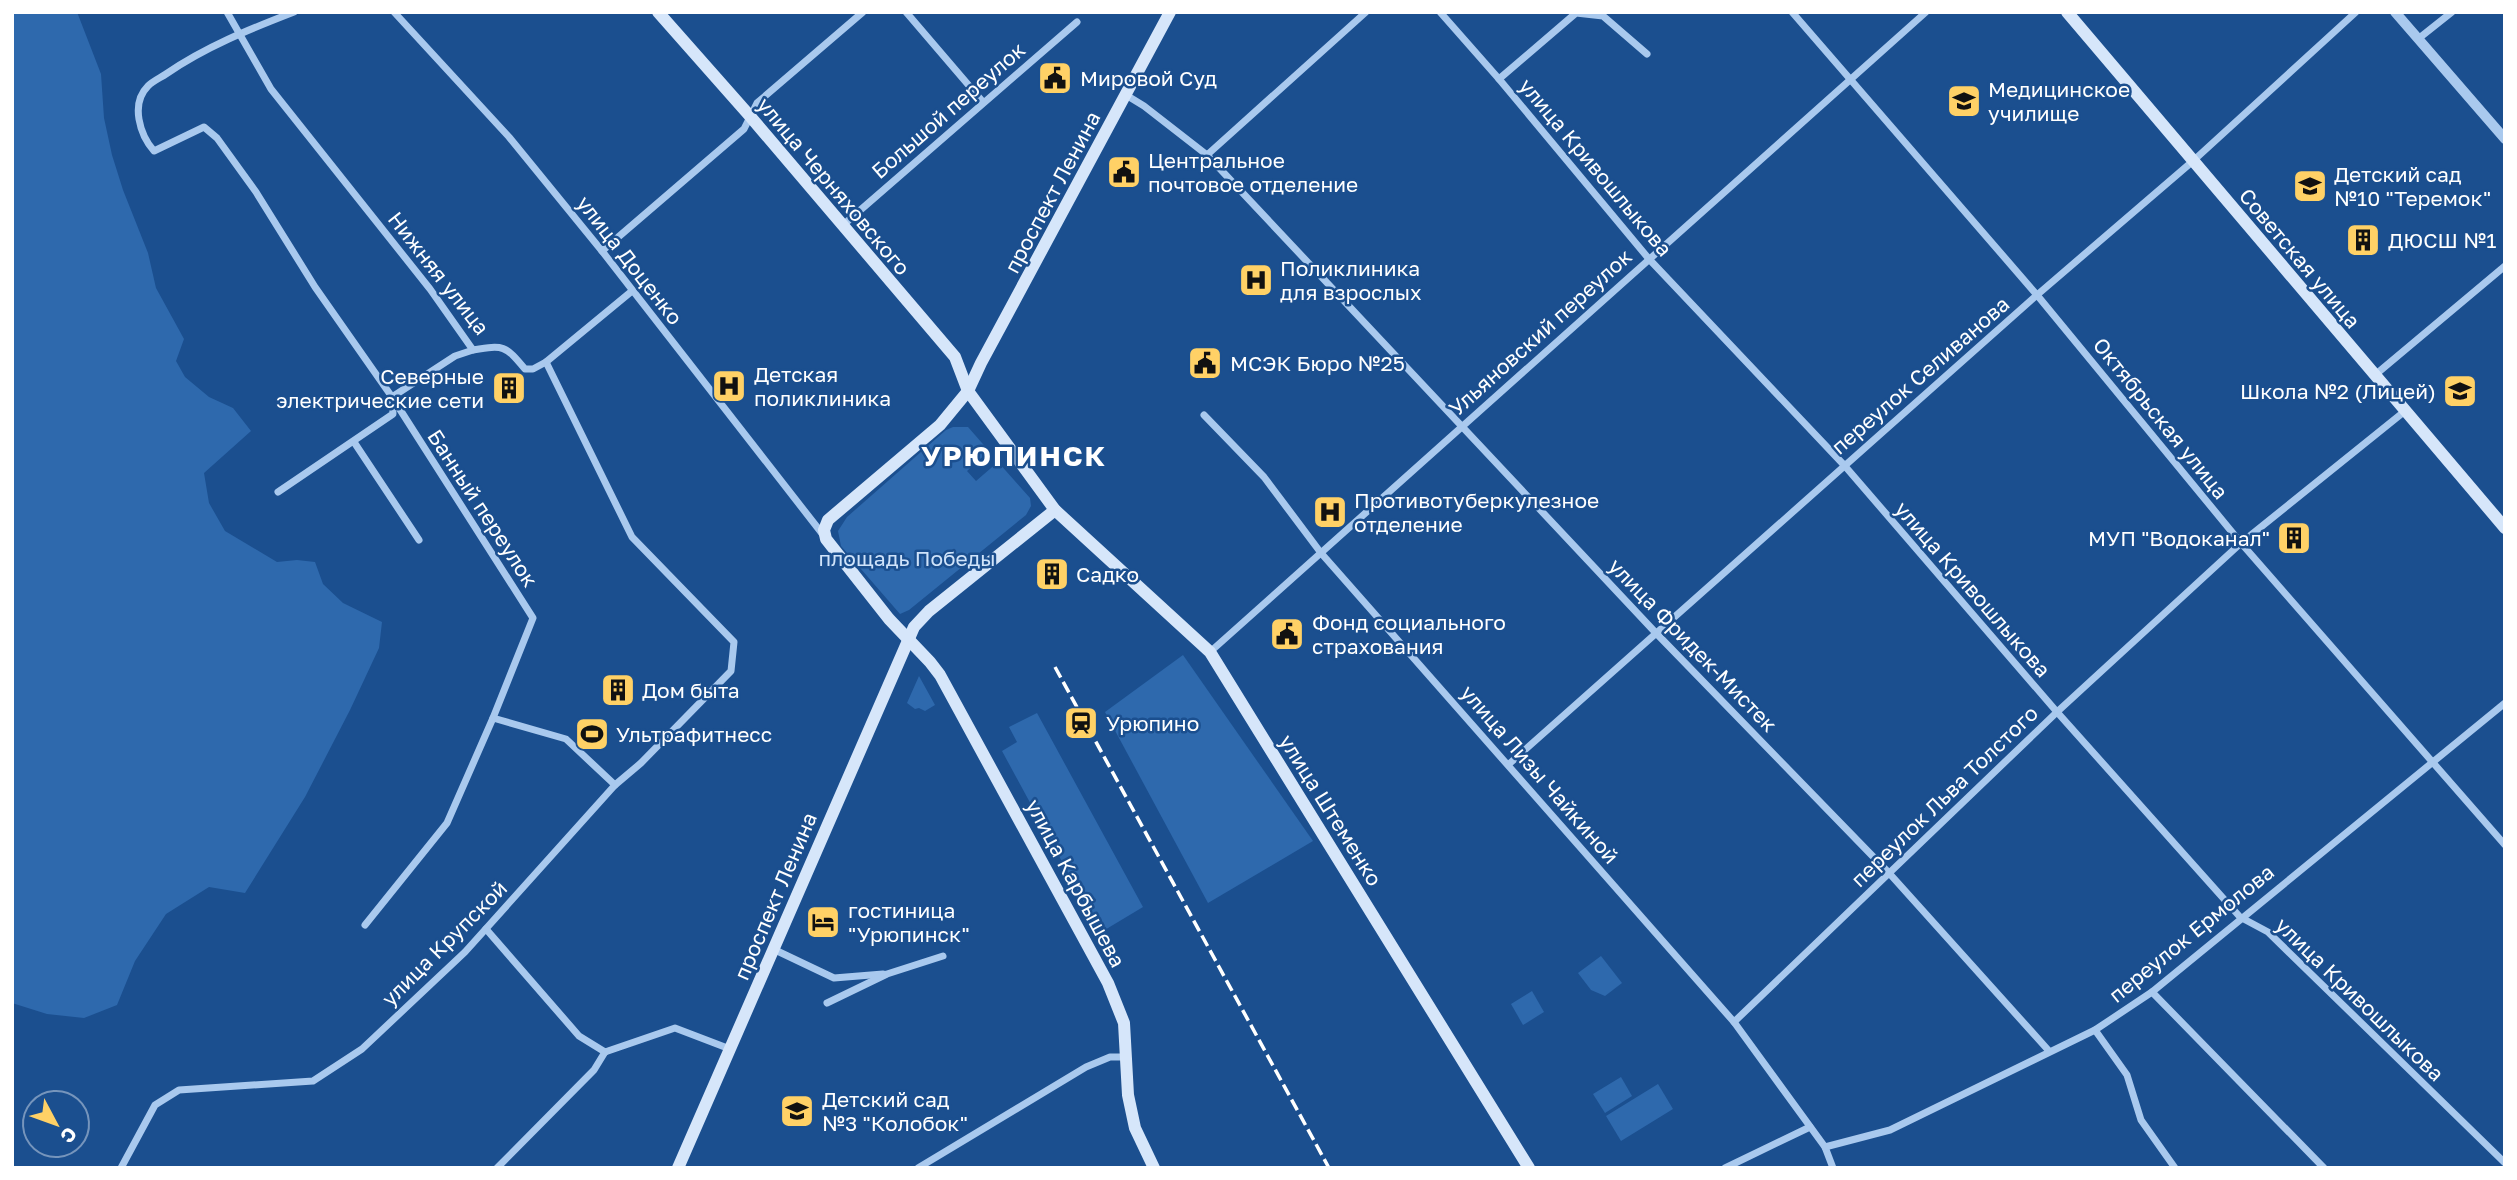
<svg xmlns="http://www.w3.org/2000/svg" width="2517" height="1180" font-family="'Golos Text',sans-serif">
	<rect width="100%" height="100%" fill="#1b4f8f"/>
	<g fill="#2e69ad">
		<path d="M 12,12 L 77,12 L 101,74 L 104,118 L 112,155 L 123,190 L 148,253 L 156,288 L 184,339 L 176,361 L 185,377 L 209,397 L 233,408 L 251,431 L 204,473 L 209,503 L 225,531 L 277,562 L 297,560 L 315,562 L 323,584 L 343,603 L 382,622 L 379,648 L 350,710 L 305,797 L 245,893 L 209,887 L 166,914 L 135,961 L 117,1005 L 84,1018 L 47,1014 L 12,1003 Z"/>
		<path d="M 953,427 L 968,427 L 989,451 L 967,471 L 976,481 L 998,462 L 1030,498 L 1031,506 L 1026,515 L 909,610 L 900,614 L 841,546 L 838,531 L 847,517 L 946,430 Z"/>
		<path d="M 1183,655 L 1313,841 L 1208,903 L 1105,712 Z"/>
		<path d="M 919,676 L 935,705 L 925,711 L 919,708 L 915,709 L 907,703 Z"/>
		<path d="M 1037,713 L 1143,907 L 1098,934 L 1092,917 L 1002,751 L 1017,742 L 1009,727 Z"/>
		<path d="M 1601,956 L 1622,983 L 1605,996 L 1591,990 L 1578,973 Z"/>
		<path d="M 1532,991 L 1544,1012 L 1523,1025 L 1511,1004 Z"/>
		<path d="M 1621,1077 L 1632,1096 L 1605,1113 L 1593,1094 Z"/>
		<path d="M 1658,1084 L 1673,1109 L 1621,1141 L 1606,1116 Z"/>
	</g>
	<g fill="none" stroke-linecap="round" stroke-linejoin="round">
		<g stroke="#a9c9ee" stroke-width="7">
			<path d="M 294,12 C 250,29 205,47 166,74 C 160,78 153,81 148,86 C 130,104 140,135 154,151 L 204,127 L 217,138 L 256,192 L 315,287 L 392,397 L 533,618 L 493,718 L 447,823 L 365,925"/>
			<path d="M 394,12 L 509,137 L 602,251 L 824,536"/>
			<path d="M 906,12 L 983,102"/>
			<path d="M 1440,12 L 1499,79 L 1649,259 L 1844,465 L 2057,712 L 2240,917 L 2268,932 L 2505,1163"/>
			<path d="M 1792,12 L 2037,295 L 2241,543 L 2505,845"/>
			<path d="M 2418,39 L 2452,12"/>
			<path d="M 1499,79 L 1576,13 L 1603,16 L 1647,54"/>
			<path d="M 1126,95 L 1144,106 L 1207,155 L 1655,632 L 1889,873 L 2049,1051"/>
			<path d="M 1207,155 L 1366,12"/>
			<path d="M 842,226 L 1077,22"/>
			<path d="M 602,251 L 744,129 L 757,103 L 863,12"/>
			<path d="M 546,362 L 632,291"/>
			<path d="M 2375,375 L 2505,266"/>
			<path d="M 1204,415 L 1264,477 L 1321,553 L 1734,1022 L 1825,1147 L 1833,1168"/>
			<path d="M 354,442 L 419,540"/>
			<path d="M 278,492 L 393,414 L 392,397 L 455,356 L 473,350"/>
			<path d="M 1210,652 L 1926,12"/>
			<path d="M 493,718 L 566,739 L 615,785"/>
			<path d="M 1509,764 L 2037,295 L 2193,161 L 2356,12"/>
			<path d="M 486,929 L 579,1036 L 605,1052"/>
			<path d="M 773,949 L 834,978 L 883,974"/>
			<path d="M 2152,992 L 2324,1168"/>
			<path d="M 827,1003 L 887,974 L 943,956"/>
			<path d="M 1734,1022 L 2057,712 L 2241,543 L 2405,411"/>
			<path d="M 2095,1030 L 2127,1075 L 2141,1120 L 2175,1168"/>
			<path d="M 605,1052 L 675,1028 L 730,1049"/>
			<path d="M 1825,1147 L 1890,1130 L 2095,1030 L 2152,992 L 2505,703"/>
			<path d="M 121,1168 L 155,1105 L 179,1090 L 313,1081 L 362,1049 L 465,952 L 615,785 L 641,763 L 731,671 L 734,642 L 632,537 L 546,362 L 533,369 L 525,369 C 505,345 504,345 473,350 L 430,289 L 271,89 L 227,12"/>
			<path d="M 497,1168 L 594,1070 L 605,1052"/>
			<path d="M 918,1168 L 1086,1067 L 1110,1057 L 1126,1057"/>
			<path d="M 1725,1168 L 1810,1127"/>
		</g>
		<path stroke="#a9c9ee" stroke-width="10" d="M 2395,12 L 2505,139"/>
		<g stroke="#d6e6fa" stroke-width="12">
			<path d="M 658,12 L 749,115 L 955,357 L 968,391 L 1055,510 L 1210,652 L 1529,1168"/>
			<path d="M 2067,12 L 2505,528"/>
			<path d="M 678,1168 L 914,627 L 929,611 L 1055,510"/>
			<path d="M 1154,1168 L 1135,1128 L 1128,1095 L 1124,1023 L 1108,983 L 940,675 L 930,662 L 889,619 L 826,539 L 824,530 L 828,520 L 940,425 L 968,391 L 981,363 L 1170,12"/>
		</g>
		<path stroke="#fff" stroke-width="3.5" stroke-dasharray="12 5" stroke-linecap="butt" d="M 1055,667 L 1329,1168"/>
	</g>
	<defs>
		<g id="civic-square" transform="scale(1.75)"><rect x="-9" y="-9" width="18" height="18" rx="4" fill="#ffd166" stroke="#1b4f8f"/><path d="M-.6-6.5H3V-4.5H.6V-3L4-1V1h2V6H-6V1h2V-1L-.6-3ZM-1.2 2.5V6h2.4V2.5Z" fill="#111"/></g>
		<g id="university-square" transform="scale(1.75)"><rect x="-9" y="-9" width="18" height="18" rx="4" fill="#ffd166" stroke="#1b4f8f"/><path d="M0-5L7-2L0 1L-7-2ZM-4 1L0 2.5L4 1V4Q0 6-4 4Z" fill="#111"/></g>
		<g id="school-square" transform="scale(1.75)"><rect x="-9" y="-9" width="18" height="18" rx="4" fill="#ffd166" stroke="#1b4f8f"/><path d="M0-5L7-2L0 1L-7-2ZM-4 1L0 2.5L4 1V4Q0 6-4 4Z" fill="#111"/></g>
		<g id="building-square" transform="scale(1.75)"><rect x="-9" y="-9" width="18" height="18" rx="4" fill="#ffd166" stroke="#1b4f8f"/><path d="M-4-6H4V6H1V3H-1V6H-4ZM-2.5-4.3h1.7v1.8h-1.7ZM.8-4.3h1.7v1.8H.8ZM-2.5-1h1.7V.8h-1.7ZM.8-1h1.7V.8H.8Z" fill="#111"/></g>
		<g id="hospital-square" transform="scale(1.75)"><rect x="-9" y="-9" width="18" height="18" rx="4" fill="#ffd166" stroke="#1b4f8f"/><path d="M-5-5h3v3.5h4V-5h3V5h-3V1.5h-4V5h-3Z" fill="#111"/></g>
		<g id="station-square" transform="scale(1.75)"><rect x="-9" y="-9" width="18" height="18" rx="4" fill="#ffd166" stroke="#1b4f8f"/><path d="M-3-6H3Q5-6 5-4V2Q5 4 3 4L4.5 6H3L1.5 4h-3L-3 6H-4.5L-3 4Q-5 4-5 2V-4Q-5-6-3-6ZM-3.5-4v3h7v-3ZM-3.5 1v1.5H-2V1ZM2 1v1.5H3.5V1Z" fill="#111"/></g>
		<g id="stadium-square" transform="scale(1.75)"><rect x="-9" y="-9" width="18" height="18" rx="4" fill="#ffd166" stroke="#1b4f8f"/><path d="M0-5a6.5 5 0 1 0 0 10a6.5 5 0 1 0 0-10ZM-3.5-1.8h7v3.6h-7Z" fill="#111"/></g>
		<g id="hotel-square" transform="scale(1.75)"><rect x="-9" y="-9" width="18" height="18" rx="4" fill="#ffd166" stroke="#1b4f8f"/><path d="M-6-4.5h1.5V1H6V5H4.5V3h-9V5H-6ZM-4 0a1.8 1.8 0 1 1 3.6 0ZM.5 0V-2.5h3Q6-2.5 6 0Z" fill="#111"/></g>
	</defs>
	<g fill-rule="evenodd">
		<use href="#civic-square" x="1055" y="78"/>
		<use href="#university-square" x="1964" y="101"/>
		<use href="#civic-square" x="1124" y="172"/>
		<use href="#school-square" x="2310" y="186"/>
		<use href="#building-square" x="2363" y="240"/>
		<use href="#hospital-square" x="1256" y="280"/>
		<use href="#civic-square" x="1205" y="363"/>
		<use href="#hospital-square" x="729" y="386"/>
		<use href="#building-square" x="509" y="388"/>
		<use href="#school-square" x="2460" y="391"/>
		<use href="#hospital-square" x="1330" y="512"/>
		<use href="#building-square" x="2294" y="538"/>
		<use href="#building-square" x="1052" y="574"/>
		<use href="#civic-square" x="1287" y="634"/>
		<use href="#building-square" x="618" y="690"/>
		<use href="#station-square" x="1081" y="723"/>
		<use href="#stadium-square" x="592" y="734"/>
		<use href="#hotel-square" x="823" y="922"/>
		<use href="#school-square" x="797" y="1111"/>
	</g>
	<g text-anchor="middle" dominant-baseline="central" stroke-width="5" stroke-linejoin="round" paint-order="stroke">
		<g font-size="21" fill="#fff" stroke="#1b4f8f" text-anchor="start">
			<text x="1080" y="78">Мировой Суд</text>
			<text x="1988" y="89">Медицинское<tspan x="1988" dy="24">училище</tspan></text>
			<text x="1148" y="160">Центральное<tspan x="1148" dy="24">почтовое отделение</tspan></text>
			<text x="2334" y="174">Детский сад<tspan x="2334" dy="24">№10 "Теремок"</tspan></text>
			<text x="2388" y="240">ДЮСШ №1</text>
			<text x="1280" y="268">Поликлиника<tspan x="1280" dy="24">для взрослых</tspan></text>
			<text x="1230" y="363">МСЭК Бюро №25</text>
			<text x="754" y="374">Детская<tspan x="754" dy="24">поликлиника</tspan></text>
			<text x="484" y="376" text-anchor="end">Северные<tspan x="484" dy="24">электрические сети</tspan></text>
			<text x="2436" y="391" text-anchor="end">Школа №2 (Лицей)</text>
			<text x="1354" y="500">Противотуберкулезное<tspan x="1354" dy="24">отделение</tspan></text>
			<text x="2270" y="538" text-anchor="end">МУП "Водоканал"</text>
			<text x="1076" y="574">Садко</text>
			<text x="1312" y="622">Фонд социального<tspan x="1312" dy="24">страхования</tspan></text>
			<text x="642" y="690">Дом быта</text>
			<text x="1106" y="723">Урюпино</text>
			<text x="616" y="734">Ультрафитнесс</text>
			<text x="848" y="910">гостиница<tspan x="848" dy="24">"Урюпинск"</tspan></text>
			<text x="822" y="1099">Детский сад<tspan x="822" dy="24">№3 "Колобок"</tspan></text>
		</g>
		<g font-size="21" fill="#fff" stroke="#1b4f8f">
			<text transform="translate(948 110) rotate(-41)">Большой переулок</text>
			<text transform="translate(1596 167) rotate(50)">улица Кривошлыкова</text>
			<text transform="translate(834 186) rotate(50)">улица Черняховского</text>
			<text transform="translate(1052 192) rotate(-62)">проспект Ленина</text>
			<text transform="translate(2300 258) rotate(50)">Советская улица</text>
			<text transform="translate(630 260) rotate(52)">улица Доценко</text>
			<text transform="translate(439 273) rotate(52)">Нижняя улица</text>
			<text transform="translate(1540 332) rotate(-42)">Ульяновский переулок</text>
			<text transform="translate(1920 375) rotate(-41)">переулок Селиванова</text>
			<text transform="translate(2161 418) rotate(51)">Октябрьская улица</text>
			<text transform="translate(483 508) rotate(57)">Банный переулок</text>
			<text transform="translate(1973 589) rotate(49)">улица Кривошлыкова</text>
			<text transform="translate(1693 645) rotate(46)">улица Фридек-Мистек</text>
			<text transform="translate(1540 774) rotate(49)">улица Лизы Чайкиной</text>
			<text transform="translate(1944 796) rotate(-44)">переулок Льва Толстого</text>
			<text transform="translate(1331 810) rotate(58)">улица Штеменко</text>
			<text transform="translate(1076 883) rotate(62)">улица Карбышева</text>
			<text transform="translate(775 896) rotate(-67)">проспект Ленина</text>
			<text transform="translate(2191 933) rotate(-39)">переулок Ермолова</text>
			<text transform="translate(444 943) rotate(-45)">улица Крупской</text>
			<text transform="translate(2360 999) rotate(44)">улица Кривошлыкова</text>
		</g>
		<g font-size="21" fill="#cfe3fa" stroke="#1b4f8f">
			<text x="907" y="558">площадь Победы</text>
		</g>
		<g font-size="28" font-weight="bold" letter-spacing="2" fill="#fff" stroke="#1b4f8f">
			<text x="1014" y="455">УРЮПИНСК</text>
		</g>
	</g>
	<rect width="2517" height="1180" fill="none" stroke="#ffffff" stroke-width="28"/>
	<g transform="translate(56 1124) rotate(131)"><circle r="33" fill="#1b4f8f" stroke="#7695bc" stroke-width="2"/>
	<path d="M0-5L12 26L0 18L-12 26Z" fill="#ffd166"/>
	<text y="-10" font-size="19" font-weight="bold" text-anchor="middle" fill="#ffffff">С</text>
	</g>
</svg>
